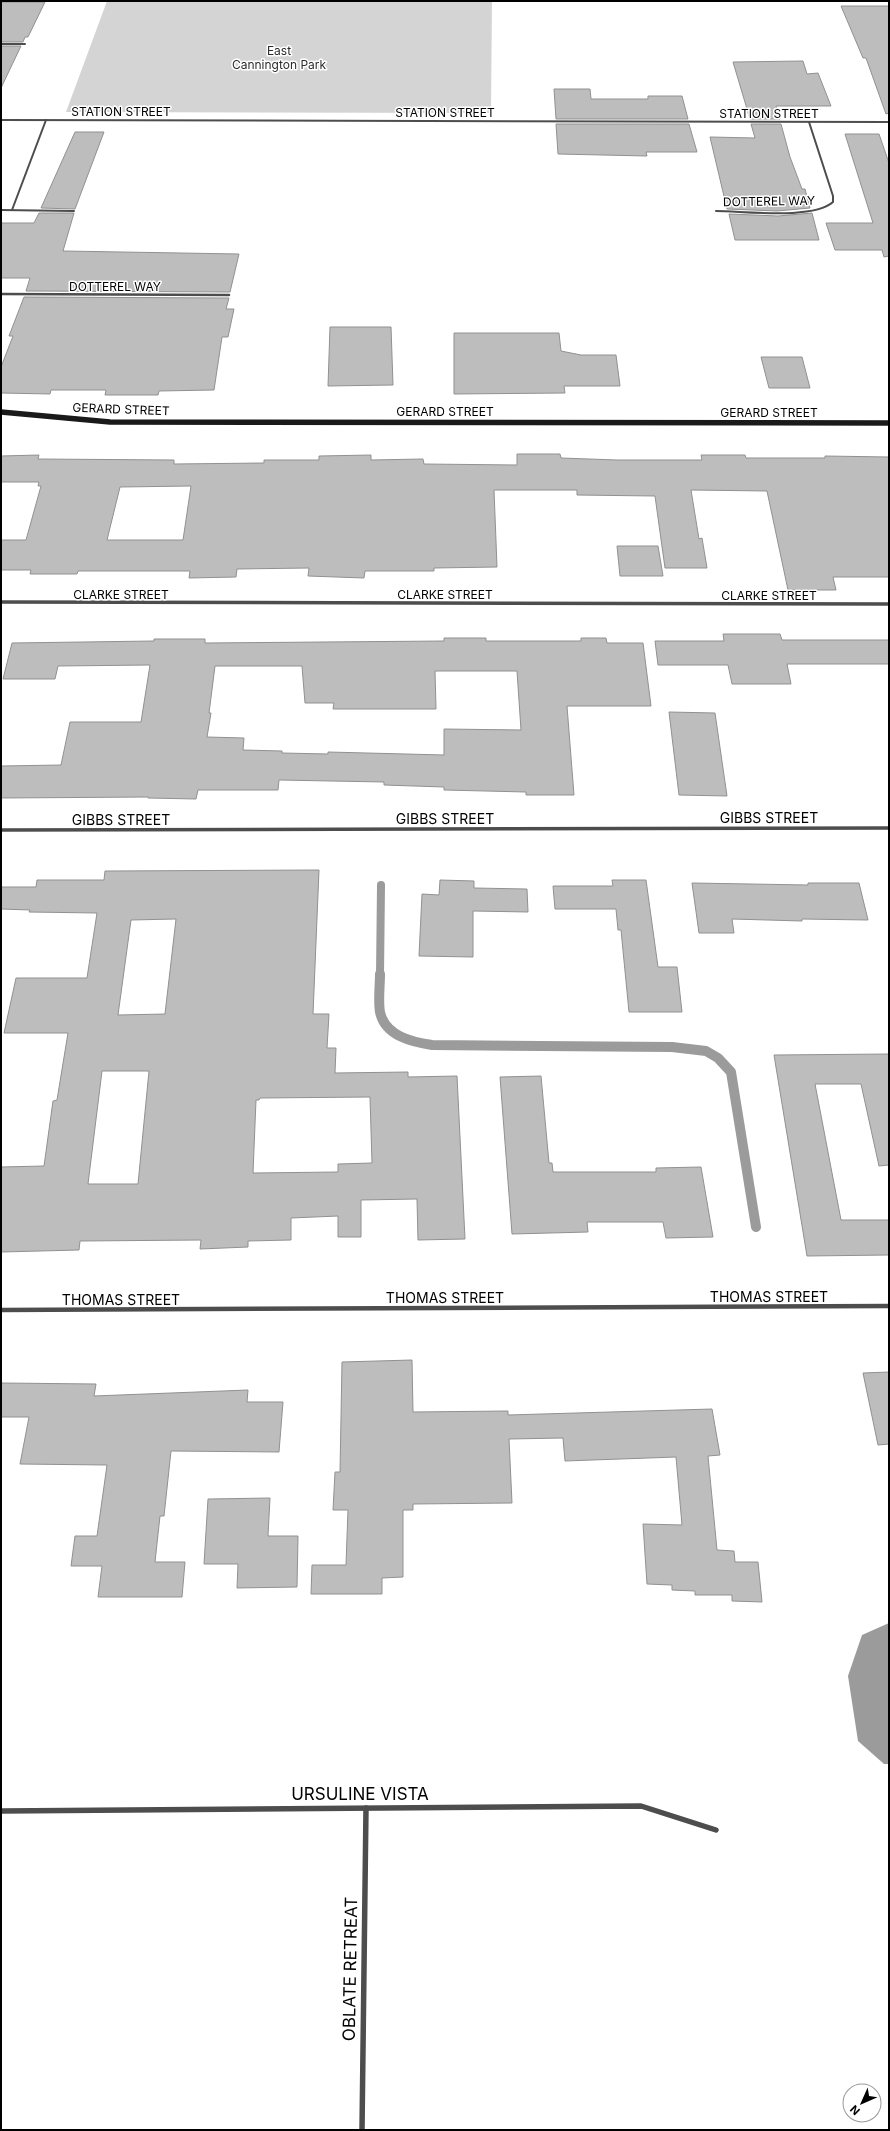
<svg xmlns="http://www.w3.org/2000/svg" width="890" height="2131" font-family="Inter,sans-serif">
	<rect width="100%" height="100%" fill="#fff"/>
	<path fill="#d4d4d4" d="M 107,1 L 492,1 L 491,113 L 66,112 Z"/>
	<path fill="#9b9b9b" d="M 889,1623 L 889,1764 L 884,1764 L 858,1741 L 848,1676 L 862,1635 Z"/>
	<g fill="none" stroke-linecap="round" stroke-linejoin="round">
		<path stroke="#9b9b9b" stroke-width="8" d="M 380,975 L 381,885"/>
		<path stroke="#9b9b9b" stroke-width="10" d="M 380,974 C 380,986 378,1001 380,1012 C 385,1036 412,1042 432,1045 L 672,1047 L 706,1051 L 718,1058 L 731,1072 L 756,1227"/>
	</g>
	<g fill="#bdbdbd" stroke="#919191" fill-rule="evenodd">
		<path d="M 1,2 L 45,2 L 28,37 L 25,37 L 23,42 L 1,42 Z"/>
		<path d="M 841,6 L 889,6 L 889,113 L 886,114 L 866,58 L 863,58 Z"/>
		<path d="M 1,46 L 21,46 L 1,88 Z"/>
		<path d="M 803,61 L 807,74 L 818,73 L 831,106 L 776,106 L 780,119 L 750,119 L 733,62 Z"/>
		<path d="M 554,89 L 590,89 L 591,99 L 648,99 L 648,96 L 682,96 L 688,119 L 556,119 Z"/>
		<path d="M 556,124 L 689,124 L 697,152 L 646,152 L 647,156 L 558,154 Z"/>
		<path d="M 751,124 L 781,124 L 790,157 L 802,189 L 805,189 L 810,208 L 777,211 L 727,209 L 710,137 L 755,138 Z"/>
		<path d="M 75,132 L 104,132 L 75,209 L 41,208 Z"/>
		<path d="M 845,134 L 879,134 L 889,163 L 889,256 L 884,257 L 882,250 L 835,250 L 826,223 L 873,223 Z"/>
		<path d="M 39,213 L 74,213 L 63,251 L 239,254 L 230,292 L 26,291 L 30,278 L 1,278 L 1,223 L 34,223 Z"/>
		<path d="M 812,213 L 819,240 L 735,240 L 729,214 L 778,216 Z"/>
		<path d="M 24,297 L 229,298 L 226,309 L 234,309 L 228,337 L 222,337 L 214,390 L 159,391 L 158,395 L 105,395 L 106,390 L 51,390 L 50,394 L 1,393 L 1,367 L 13,336 L 9,336 Z"/>
		<path d="M 330,327 L 391,327 L 393,385 L 328,386 Z"/>
		<path d="M 454,333 L 559,333 L 561,351 L 581,355 L 616,355 L 620,386 L 564,386 L 565,393 L 454,394 Z"/>
		<path d="M 761,357 L 802,357 L 810,388 L 769,388 Z"/>
		<path d="M 517,454 L 560,454 L 561,458 L 617,460 L 702,460 L 701,455 L 745,455 L 746,458 L 825,458 L 825,456 L 889,457 L 889,577 L 833,577 L 836,590 L 788,590 L 767,491 L 691,490 L 699,539 L 702,538 L 707,568 L 665,568 L 655,496 L 577,495 L 577,490 L 494,490 L 497,567 L 434,568 L 434,571 L 365,571 L 364,578 L 308,576 L 309,568 L 237,569 L 236,577 L 189,578 L 190,571 L 78,571 L 77,574 L 30,574 L 31,570 L 1,570 L 1,540 L 26,540 L 41,486 L 38,486 L 39,482 L 1,482 L 1,456 L 39,455 L 38,459 L 174,460 L 174,464 L 264,463 L 264,460 L 319,460 L 319,456 L 371,455 L 371,460 L 423,459 L 424,464 L 517,465 ZM 191,486 L 183,540 L 107,540 L 120,487 Z"/>
		<path d="M 617,546 L 658,546 L 663,576 L 620,576 Z"/>
		<path d="M 723,634 L 780,634 L 782,640 L 889,640 L 889,664 L 787,664 L 791,684 L 732,684 L 728,665 L 658,665 L 655,641 L 724,641 Z"/>
		<path d="M 444,638 L 486,638 L 486,641 L 581,641 L 581,638 L 606,638 L 607,643 L 643,643 L 651,706 L 567,706 L 574,795 L 526,795 L 526,792 L 444,790 L 444,787 L 384,785 L 384,782 L 279,780 L 278,790 L 198,790 L 196,799 L 148,798 L 148,797 L 1,798 L 1,766 L 61,765 L 70,722 L 141,722 L 150,665 L 58,666 L 55,679 L 3,679 L 12,643 L 154,641 L 154,639 L 205,639 L 205,643 L 444,641 ZM 215,666 L 302,666 L 305,703 L 334,703 L 333,709 L 436,709 L 435,671 L 517,671 L 521,730 L 444,729 L 444,755 L 328,752 L 328,754 L 282,753 L 282,751 L 243,750 L 244,738 L 207,737 L 211,713 L 209,713 Z"/>
		<path d="M 669,712 L 715,713 L 727,796 L 679,795 Z"/>
		<path d="M 319,870 L 313,1014 L 329,1014 L 327,1048 L 336,1048 L 335,1073 L 408,1072 L 408,1077 L 457,1076 L 465,1239 L 418,1240 L 417,1199 L 361,1200 L 361,1237 L 338,1237 L 338,1216 L 291,1218 L 291,1240 L 248,1241 L 248,1247 L 200,1249 L 201,1240 L 80,1241 L 79,1250 L 1,1252 L 1,1167 L 44,1166 L 53,1101 L 57,1100 L 68,1033 L 4,1033 L 16,978 L 87,978 L 97,913 L 29,912 L 30,910 L 1,909 L 1,887 L 36,887 L 37,880 L 104,880 L 105,871 ZM 176,919 L 165,1014 L 118,1015 L 131,920 ZM 102,1071 L 149,1071 L 138,1184 L 88,1184 ZM 370,1097 L 372,1163 L 338,1164 L 338,1172 L 253,1173 L 256,1100 L 259,1100 L 260,1098 Z"/>
		<path d="M 440,880 L 474,881 L 474,888 L 527,889 L 528,912 L 473,911 L 473,957 L 419,956 L 422,894 L 439,895 Z"/>
		<path d="M 612,880 L 646,880 L 658,967 L 677,967 L 682,1012 L 629,1012 L 621,930 L 618,930 L 616,909 L 555,909 L 553,886 L 613,886 Z"/>
		<path d="M 692,883 L 808,885 L 808,883 L 859,883 L 868,920 L 802,919 L 802,921 L 732,919 L 734,933 L 699,933 Z"/>
		<path d="M 889,1054 L 889,1165 L 879,1166 L 861,1084 L 815,1084 L 841,1220 L 889,1220 L 889,1255 L 807,1256 L 774,1055 Z"/>
		<path d="M 541,1076 L 549,1163 L 552,1163 L 553,1172 L 656,1172 L 656,1168 L 701,1167 L 713,1237 L 666,1238 L 663,1222 L 587,1222 L 588,1232 L 512,1234 L 500,1077 Z"/>
		<path d="M 412,1360 L 413,1412 L 508,1411 L 508,1415 L 712,1409 L 720,1455 L 708,1456 L 717,1550 L 734,1551 L 735,1562 L 758,1562 L 762,1602 L 732,1601 L 732,1595 L 695,1595 L 695,1591 L 672,1590 L 672,1585 L 647,1584 L 643,1524 L 682,1525 L 676,1457 L 565,1461 L 563,1438 L 509,1439 L 512,1503 L 413,1504 L 413,1510 L 403,1510 L 403,1577 L 382,1578 L 382,1594 L 311,1594 L 312,1565 L 346,1565 L 348,1510 L 333,1510 L 335,1472 L 340,1472 L 342,1362 Z"/>
		<path d="M 889,1372 L 889,1444 L 878,1445 L 863,1373 Z"/>
		<path d="M 1,1383 L 96,1384 L 94,1396 L 248,1390 L 247,1402 L 283,1402 L 279,1452 L 171,1451 L 164,1516 L 160,1516 L 155,1562 L 185,1562 L 182,1597 L 98,1597 L 102,1566 L 71,1566 L 75,1536 L 97,1536 L 107,1465 L 20,1464 L 29,1417 L 1,1417 Z"/>
		<path d="M 270,1498 L 268,1536 L 298,1536 L 297,1587 L 237,1588 L 238,1564 L 204,1564 L 208,1499 Z"/>
	</g>
	<g fill="none" stroke-linecap="round" stroke-linejoin="round">
		<g stroke="#4d4d4d" stroke-width="2">
			<path d="M 1,44 L 25,44"/>
			<path d="M 1,120 L 889,122"/>
			<path d="M 1,210 L 74,211"/>
			<path d="M 12,210 L 46,120"/>
			<path d="M 716,211 C 744,211 813,220 833,202 L 833,196 L 809,122"/>
		</g>
		<path stroke="#4d4d4d" stroke-width="2.5" d="M 1,294 L 229,295"/>
		<g stroke="#4d4d4d" stroke-width="3.5">
			<path d="M 1,602 L 889,604"/>
			<path d="M 1,830 L 889,828"/>
		</g>
		<path stroke="#4d4d4d" stroke-width="4.5" d="M 1,1310 L 889,1306"/>
		<g stroke="#4d4d4d" stroke-width="5.5">
			<path d="M 1,1811 L 641,1806 L 716,1830"/>
			<path d="M 362,2130 L 366,1808"/>
		</g>
		<path stroke="#1a1a1a" stroke-width="5.5" d="M 1,412 L 110,422 L 889,423"/>
	</g>
	<g text-anchor="middle" dominant-baseline="central" stroke-width="3" stroke-linejoin="round" paint-order="stroke">
		<g font-size="12" fill="#2b2b2b" stroke="#fff">
			<text x="279" y="50">East<tspan x="279" dy="14">Cannington Park</tspan></text>
		</g>
		<g font-size="12" fill="#000" stroke="#fff">
			<text x="121" y="111">STATION STREET</text>
			<text x="445" y="112">STATION STREET</text>
			<text x="769" y="113">STATION STREET</text>
			<text transform="translate(769 201) rotate(-1)">DOTTEREL WAY</text>
			<text x="115" y="286">DOTTEREL WAY</text>
			<text transform="translate(121 409) rotate(2)">GERARD STREET</text>
			<text x="445" y="411">GERARD STREET</text>
			<text x="769" y="412">GERARD STREET</text>
			<text x="121" y="594">CLARKE STREET</text>
			<text x="445" y="594">CLARKE STREET</text>
			<text x="769" y="595">CLARKE STREET</text>
		</g>
		<g font-size="14" fill="#000" stroke="#fff">
			<text x="769" y="817">GIBBS STREET</text>
			<text x="445" y="818">GIBBS STREET</text>
			<text x="121" y="819">GIBBS STREET</text>
			<text x="769" y="1296">THOMAS STREET</text>
			<text x="445" y="1297">THOMAS STREET</text>
			<text x="121" y="1299">THOMAS STREET</text>
		</g>
		<g font-size="17" fill="#000" stroke="#fff">
			<text x="360" y="1794">URSULINE VISTA</text>
			<text transform="translate(350 1969) rotate(-89)">OBLATE RETREAT</text>
		</g>
	</g>
	<rect width="890" height="2131" fill="none" stroke="#000000" stroke-width="4"/>
	<g transform="translate(862 2103) rotate(225)"><circle r="19" fill="#ffffff" stroke="#999999"/>
	<path d="M0-3L7 15L0 10L-7 15Z" fill="#000000"/>
	<text y="-6" font-size="11" font-weight="bold" text-anchor="middle" fill="#000000">N</text>
	</g>
</svg>
